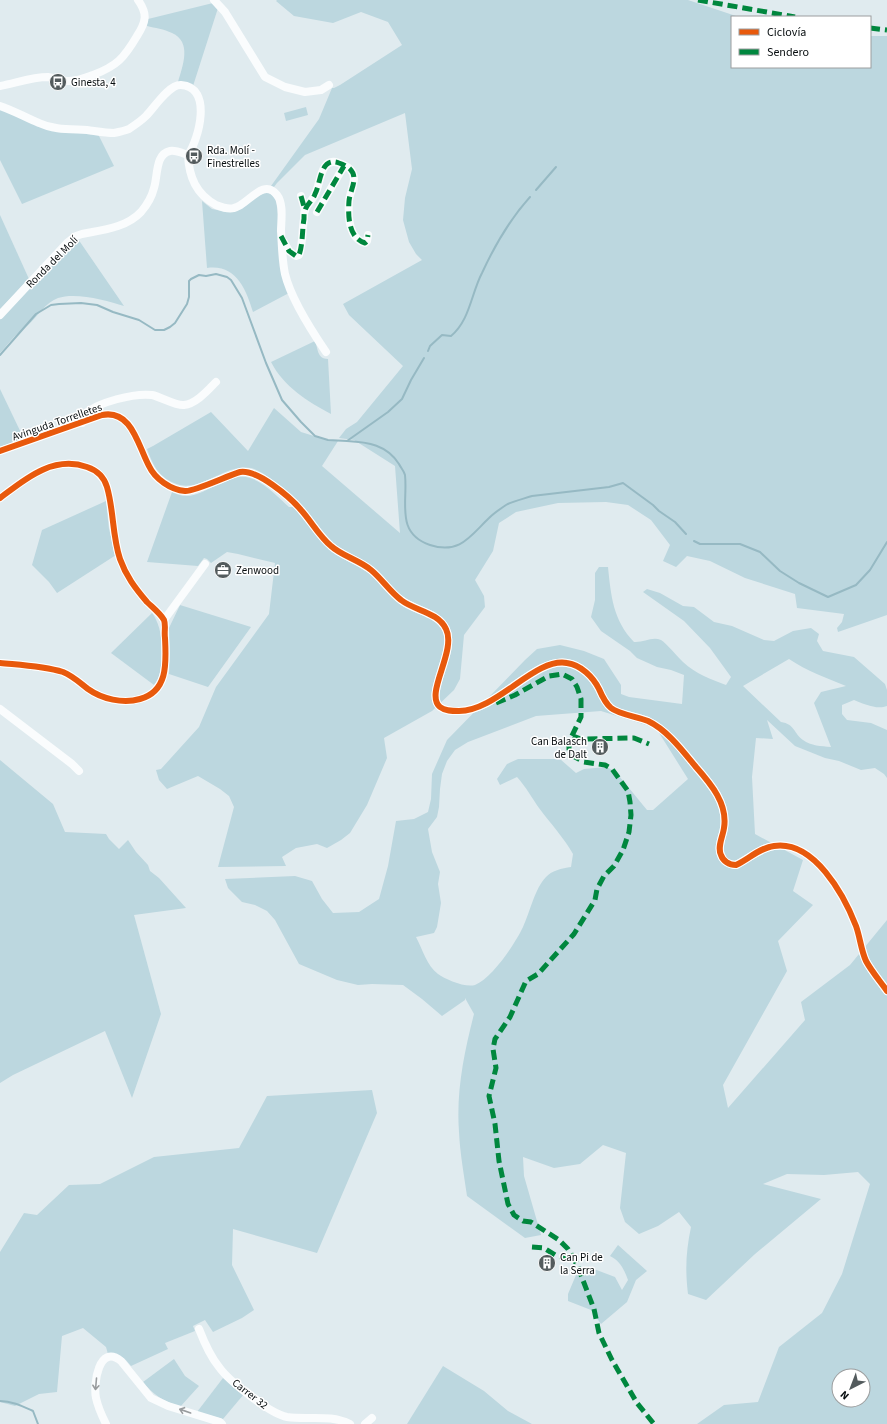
<svg xmlns="http://www.w3.org/2000/svg" width="887" height="1424" font-family="'Source Sans 3',sans-serif">
	<rect width="100%" height="100%" fill="#e0ebef"/>
	<g fill="#bcd7df" fill-rule="evenodd">
		<path d="M 277,0 L 688,0 L 739,17 L 732,17 L 732,67 L 870,67 L 870,36 L 887,36 L 887,615 L 838,632 L 837,628 L 842,622 L 844,614 L 797,608 L 795,594 L 745,578 L 710,561 L 687,556 L 676,567 L 663,561 L 670,545 L 651,520 L 628,505 L 606,502 L 558,503 L 516,512 L 499,523 L 493,551 L 475,580 L 484,596 L 485,607 L 464,635 L 460,679 L 454,690 L 432,711 L 384,738 L 387,758 L 367,805 L 350,833 L 341,840 L 327,848 L 317,844 L 296,848 L 282,857 L 286,866 L 218,867 L 234,807 L 229,796 L 220,789 L 198,776 L 167,789 L 159,780 L 156,770 L 161,769 L 199,727 L 216,687 L 269,614 L 275,563 L 238,554 L 227,552 L 211,563 L 207,559 L 204,558 L 198,566 L 147,562 L 172,492 C 176,494 181,496 187,496 C 207,495 230,471 250,478 C 264,482 279,498 289,507 L 293,507 L 298,503 C 285,492 267,472 251,468 C 224,463 200,495 174,483 C 158,476 153,465 147,449 L 153,446 L 211,412 L 248,451 L 274,408 L 301,432 L 327,440 L 338,441 L 322,466 L 400,533 L 395,466 L 354,440 L 339,438 L 346,429 L 357,422 L 403,366 L 349,315 L 343,304 L 422,260 L 416,254 L 409,242 L 403,220 L 405,198 L 412,169 L 405,113 L 305,155 L 277,183 L 274,187 L 271,186 L 319,119 L 332,88 L 334,88 L 340,85 L 402,45 L 388,22 L 361,12 L 333,23 L 294,16 L 276,1 Z"/>
		<path d="M 213,3 L 218,8 L 193,86 L 188,83 L 178,82 C 183,65 192,42 172,33 C 164,29 155,28 147,26 L 148,19 Z"/>
		<path d="M 306,107 L 308,115 L 286,121 L 284,113 Z"/>
		<path d="M 0,109 L 60,132 L 98,134 L 114,166 L 22,204 L 0,160 Z"/>
		<path d="M 266,192 L 271,194 L 276,200 L 289,293 L 253,312 C 246,289 236,264 207,268 L 202,201 L 212,209 L 227,212 L 242,209 L 255,198 Z"/>
		<path d="M 0,215 L 29,279 L 0,309 Z"/>
		<path d="M 78,239 L 124,306 C 107,300 75,292 58,298 C 45,303 38,316 28,325 C 24,329 18,333 14,337 C 9,342 5,348 0,353 L 0,319 Z"/>
		<path d="M 315,341 C 318,348 317,359 328,359 L 331,414 C 307,401 284,387 271,362 Z"/>
		<path d="M 0,389 L 24,439 L 0,447 Z"/>
		<path d="M 106,501 L 109,529 L 116,555 L 57,593 L 49,582 L 32,565 L 42,530 Z"/>
		<path d="M 599,567 L 608,567 C 611,596 613,620 634,642 C 643,643 652,636 661,640 C 666,643 678,657 683,662 C 696,674 710,679 726,685 L 731,677 L 710,648 L 684,621 L 643,592 L 647,589 L 660,593 L 683,606 L 694,607 L 714,622 L 732,626 L 764,640 L 774,641 L 793,631 L 811,628 L 819,634 L 817,641 L 823,651 L 854,657 L 885,684 L 887,690 L 887,706 C 877,710 864,704 854,700 L 842,705 L 842,714 L 847,720 L 871,723 L 887,730 L 887,778 L 884,774 L 875,768 L 861,770 L 839,761 L 825,758 L 795,746 L 767,720 L 773,739 L 756,738 L 752,777 L 755,834 L 803,860 L 793,891 L 813,905 L 778,941 L 787,971 L 723,1085 L 728,1108 L 805,1020 L 801,1002 L 850,965 L 887,920 L 887,1424 L 697,1424 L 724,1405 L 758,1402 L 779,1347 L 822,1313 L 842,1274 L 870,1184 L 858,1172 L 824,1175 L 787,1174 L 763,1184 L 821,1199 L 755,1254 L 706,1300 L 688,1294 C 685,1269 686,1251 691,1227 L 679,1212 L 658,1226 L 639,1234 L 625,1222 L 620,1208 L 626,1153 L 603,1145 L 580,1164 L 554,1168 L 523,1157 L 524,1176 L 541,1235 L 525,1238 L 467,1196 C 464,1175 460,1153 459,1132 C 456,1092 464,1053 474,1014 L 465,998 L 465,1000 L 442,1016 L 422,999 L 403,985 L 372,984 L 358,985 L 337,980 L 299,964 L 275,920 L 267,911 L 255,905 L 242,902 L 228,888 L 225,879 L 295,876 L 312,881 L 322,899 L 333,913 L 359,912 L 379,899 L 388,866 L 396,821 L 414,819 L 428,812 L 431,799 L 432,774 L 447,740 L 525,660 L 537,649 L 560,645 L 584,651 L 604,659 L 621,685 L 621,694 L 629,697 L 682,704 L 684,675 L 671,670 L 657,667 L 637,658 L 630,651 L 601,631 L 591,617 L 595,600 L 595,573 ZM 789,659 C 807,671 826,678 846,686 L 821,692 L 814,703 L 831,747 C 821,746 811,746 803,740 C 794,734 795,724 781,722 L 743,686 ZM 601,711 L 656,728 L 688,779 L 653,810 L 647,810 L 615,771 L 606,767 L 584,769 L 576,773 L 560,759 L 518,759 L 507,764 L 497,779 L 500,785 L 517,777 C 526,787 532,798 539,808 C 551,824 564,838 573,854 L 571,867 C 562,868 551,871 546,877 C 535,888 530,912 523,927 C 515,944 492,978 475,985 C 465,988 445,979 438,974 C 427,966 422,948 416,937 L 434,933 L 437,927 L 441,903 L 438,884 L 440,872 L 432,852 L 428,829 L 437,817 L 439,807 L 440,789 L 442,774 L 447,761 L 455,750 L 468,742 L 536,716 ZM 839,1376 L 863,1376 L 863,1400 L 839,1400 Z"/>
		<path d="M 180,605 L 251,627 L 208,687 L 169,674 L 170,654 L 169,628 Z"/>
		<path d="M 152,613 C 164,628 167,669 154,685 L 111,653 Z"/>
		<path d="M 0,760 L 53,804 L 65,832 L 106,834 L 109,839 L 119,849 L 128,840 L 136,852 L 148,865 L 150,871 L 159,878 L 186,908 L 134,915 L 161,1014 L 132,1098 L 105,1031 L 13,1075 L 0,1083 Z"/>
		<path d="M 372,1090 L 377,1113 L 317,1253 L 233,1229 L 232,1265 L 254,1310 L 242,1318 L 213,1332 L 205,1320 L 193,1326 L 195,1331 L 165,1343 L 168,1349 L 131,1366 C 124,1357 120,1354 108,1354 L 106,1347 L 83,1328 L 62,1336 L 57,1392 L 39,1394 L 15,1406 L 0,1402 L 0,1252 L 24,1213 L 37,1215 L 69,1185 L 100,1184 L 154,1157 L 239,1148 L 267,1096 Z"/>
		<path d="M 618,1245 L 647,1271 L 636,1280 L 627,1302 L 601,1324 L 591,1310 L 568,1301 L 568,1294 L 576,1275 L 584,1276 L 586,1266 L 615,1277 L 622,1290 L 628,1280 C 624,1269 620,1261 610,1256 Z"/>
		<path d="M 174,1359 L 185,1376 L 199,1386 L 180,1407 C 164,1401 153,1395 143,1382 Z"/>
		<path d="M 443,1366 L 484,1391 L 508,1411 L 532,1424 L 407,1424 Z"/>
		<path d="M 223,1378 L 244,1394 L 223,1419 L 197,1412 Z"/>
	</g>
	<g fill="none" stroke-linecap="round" stroke-linejoin="round">
		<g stroke="#96b9c3" stroke-width="2">
			<path d="M 536,190 L 556,167"/>
			<path d="M 428,351 L 430,346 L 442,335 L 451,336 C 470,320 471,294 482,273 C 494,247 510,219 530,197"/>
			<path d="M 0,355 L 36,314 L 51,305 L 59,304 L 81,303 L 97,305 L 113,312 L 139,320 L 155,330 L 164,330 L 170,327 L 175,323 L 187,304 L 189,297 L 189,281 L 191,279 L 199,275 L 206,276 L 216,274 L 227,277 L 231,280 L 242,298 L 266,363 L 282,400 L 301,422 L 315,436 L 328,440 L 347,441 L 388,412 L 402,399 L 411,380 L 424,358"/>
			<path d="M 347,441 C 368,442 387,445 399,464 C 401,468 404,471 405,475 C 408,502 395,533 430,545 C 460,555 471,535 489,518 C 494,513 500,509 506,505 C 513,501 523,499 532,496 L 609,487 L 623,483 L 653,505 L 659,511 L 675,522 L 686,534"/>
			<path d="M 694,541 L 700,544 L 740,544 L 760,552 L 780,571 L 799,583 L 828,597 L 856,585 L 870,570 L 887,542"/>
			<path d="M 0,1401 C 12,1401 22,1406 33,1411 L 38,1424"/>
		</g>
		<g stroke="#fafcfd" stroke-width="8">
			<path d="M 214,0 L 225,12 L 265,77 L 285,87 L 305,92 L 321,90 L 329,85"/>
			<path d="M 0,86 C 16,83 32,77 48,77 C 55,78 62,81 69,81 C 78,81 85,78 93,75 C 117,66 124,58 137,36 C 146,22 148,14 138,0"/>
			<path d="M 0,106 C 13,110 26,118 39,123 C 54,130 70,129 87,130 C 95,131 105,133 114,133 C 119,132 124,131 129,129 C 135,125 141,121 146,116 C 154,108 169,84 181,85 C 213,87 199,139 188,155"/>
			<path d="M 188,155 C 189,177 196,194 216,205 C 221,207 228,210 234,208 C 248,205 263,177 277,195 C 284,204 281,221 281,231 C 282,245 282,260 285,274 C 291,299 311,330 326,352"/>
			<path d="M 301,196 L 305,210"/>
			<path d="M 317,212 L 344,166"/>
			<path d="M 284,242 L 289,251 L 296,256 L 299,255 C 303,244 302,230 304,219 C 304,216 304,212 305,210 C 307,204 313,200 315,194 C 321,183 320,156 339,163 C 342,164 347,166 350,169 C 359,178 350,190 349,201 C 348,215 348,238 365,243 L 367,241 L 368,235"/>
			<path d="M 0,315 L 67,243 L 76,236 L 82,234 C 102,230 126,228 141,212 C 147,205 152,196 154,188 C 158,176 155,154 170,151 C 176,150 182,153 188,155"/>
			<path d="M 82,423 C 82,420 83,417 85,414 C 98,402 134,393 152,395 C 161,397 176,406 184,405 C 196,404 208,390 216,382"/>
			<path d="M 0,451 L 102,415 C 132,409 138,446 149,466 C 155,479 171,490 185,491 C 194,492 229,475 240,472 C 257,469 290,497 301,510 C 311,521 319,536 331,546 C 342,556 359,560 371,570 C 382,579 390,592 401,600 C 415,611 438,612 446,629 C 457,651 424,694 440,707 C 445,711 452,711 459,711 C 497,711 535,657 567,663 C 581,665 593,677 599,689 C 602,696 605,703 611,708 C 618,714 638,717 648,721 C 667,730 682,750 696,767 C 711,784 728,804 724,828 C 723,836 717,847 721,855 C 723,861 729,865 736,865 C 749,859 759,848 774,846 C 814,840 844,895 856,926 C 860,937 861,950 866,961 C 872,972 880,981 887,991"/>
			<path d="M 0,498 C 25,479 53,455 87,467 C 96,470 104,477 107,487 C 114,511 112,535 120,559 C 126,576 135,588 147,602 C 152,607 160,613 164,620 C 166,625 164,632 165,638 C 166,661 169,691 140,699 C 123,704 102,699 88,689 C 80,683 73,676 63,672 C 43,666 20,665 0,663"/>
			<path d="M 164,620 L 205,564"/>
			<path d="M 0,709 L 72,764 L 79,771"/>
			<path d="M 199,1329 C 204,1342 210,1356 219,1367 C 229,1381 270,1414 287,1417 C 309,1420 330,1414 350,1424"/>
			<path d="M 106,1424 C 102,1416 98,1407 96,1398 C 93,1384 99,1343 121,1361 L 151,1398 L 168,1406 L 220,1422 L 222,1424"/>
			<path d="M 365,1424 L 372,1418"/>
		</g>
		<g stroke="#00873e" stroke-width="5" stroke-dasharray="10 5" stroke-linecap="butt">
			<path d="M 698,0 L 795,17"/>
			<path d="M 870,28 L 887,30"/>
			<path d="M 301,196 L 305,210"/>
			<path d="M 317,212 L 344,166"/>
			<path d="M 281,236 L 289,251 L 296,256 L 299,255 C 303,244 302,230 304,219 C 304,216 304,212 305,210 C 307,204 313,200 315,194 C 321,183 320,156 339,163 C 342,164 347,166 350,169 C 359,178 350,190 349,201 C 348,215 348,238 365,243 L 367,241 L 368,235"/>
			<path d="M 496,703 L 515,695 L 549,676 L 562,674 L 572,679 L 577,687 L 581,699 L 581,717 L 569,742 L 569,751 L 571,755 L 584,762 L 605,765 L 612,769 L 628,791 L 630,802 L 631,815 L 629,832 L 623,850 L 614,866 L 604,876 L 597,889 L 595,900 L 574,934 L 538,974 L 526,981 L 510,1017 L 495,1039 L 493,1049 L 496,1068 L 489,1096 L 495,1124 L 499,1161 L 508,1204 L 514,1215 L 523,1221 L 531,1222 L 559,1240 L 568,1249 L 576,1262 L 594,1309 L 599,1333 L 612,1360 L 637,1403 L 654,1424"/>
			<path d="M 573,736 L 581,739 L 634,738 L 649,744"/>
			<path d="M 532,1247 L 544,1248 L 555,1255 L 576,1262"/>
		</g>
		<g stroke="#fff" stroke-width="8">
			<g id="cycleway">
				<path d="M 0,451 L 102,415 C 132,409 138,446 149,466 C 155,479 171,490 185,491 C 194,492 229,475 240,472 C 257,469 290,497 301,510 C 311,521 319,536 331,546 C 342,556 359,560 371,570 C 382,579 390,592 401,600 C 415,611 438,612 446,629 C 457,651 424,694 440,707 C 445,711 452,711 459,711 C 497,711 535,657 567,663 C 581,665 593,677 599,689 C 602,696 605,703 611,708 C 618,714 638,717 648,721 C 667,730 682,750 696,767 C 711,784 728,804 724,828 C 723,836 717,847 721,855 C 723,861 729,865 736,865 C 749,859 759,848 774,846 C 814,840 844,895 856,926 C 860,937 861,950 866,961 C 872,972 880,981 887,991"/>
				<path d="M 0,498 C 25,479 53,455 87,467 C 96,470 104,477 107,487 C 114,511 112,535 120,559 C 126,576 135,588 147,602 C 152,607 160,613 164,620 C 166,625 164,632 165,638 C 166,661 169,691 140,699 C 123,704 102,699 88,689 C 80,683 73,676 63,672 C 43,666 20,665 0,663"/>
			</g>
		</g>
		<use href="#cycleway" stroke="#e8590c" stroke-width="6"/>
	</g>
	<defs><path id="oneway-shaft" d="M-6 0H5M1.5-3L5.5 0L1.5 3" fill="none" stroke-width="1.6" stroke-linecap="round" stroke-linejoin="round"/></defs>
	<g stroke="#999c9e">
		<use href="#oneway-shaft" transform="translate(96 1384) rotate(95)"/>
		<use href="#oneway-shaft" transform="translate(185 1411) rotate(-161)"/>
	</g>
	<defs>
		<g id="bus-disc" transform="scale(0.9)"><circle r="9.5" fill="#535b5d" stroke="#fff"/><path d="M-5-6H5V4H4V6H2V4H-2V6H-4V4H-5ZM-3.5-4V0h7V-4ZM-3.5 1.2v1.5H-2V1.2ZM2 1.2v1.5H3.5V1.2Z" fill="#fff"/></g>
		<g id="office-disc" transform="scale(0.9)"><circle r="9.5" fill="#535b5d" stroke="#fff"/><path d="M-6-3h4V-5.5h4V-3h4V5H-6ZM-1-4.5V-3h2v-1.5ZM-6 0V1H6V0Z" fill="#fff"/></g>
		<g id="building-disc" transform="scale(0.9)"><circle r="9.5" fill="#535b5d" stroke="#fff"/><path d="M-4-6H4V6H1V3H-1V6H-4ZM-2.5-4.3h1.7v1.8h-1.7ZM.8-4.3h1.7v1.8H.8ZM-2.5-1h1.7V.8h-1.7ZM.8-1h1.7V.8H.8Z" fill="#fff"/></g>
	</defs>
	<g fill-rule="evenodd">
		<use href="#bus-disc" x="58" y="82"/>
		<use href="#bus-disc" x="194" y="156"/>
		<use href="#office-disc" x="223" y="570"/>
		<use href="#building-disc" x="600" y="747"/>
		<use href="#building-disc" x="547" y="1263"/>
	</g>
	<g text-anchor="middle" dominant-baseline="central" stroke-width="3" stroke-linejoin="round" paint-order="stroke">
		<g font-size="11" fill="#070d0f" stroke="#fff" text-anchor="start">
			<text x="71" y="82">Ginesta, 4</text>
			<text x="207" y="150">Rda. Molí -<tspan x="207" dy="13">Finestrelles</tspan></text>
			<text x="236" y="570">Zenwood</text>
			<text x="587" y="741" text-anchor="end">Can Balasch<tspan x="587" dy="13">de Dalt</tspan></text>
			<text x="560" y="1257">Can Pi de<tspan x="560" dy="13">la Serra</tspan></text>
		</g>
		<g font-size="11" fill="#070d0f" stroke="#fff">
			<text transform="translate(52 262) rotate(-45)">Ronda del Molí</text>
			<text transform="translate(57 422) rotate(-19)">Avinguda Torrelletes</text>
			<text transform="translate(250 1394) rotate(38)">Carrer 32</text>
		</g>
	</g>
	<rect x="731" y="16" width="140" height="52" fill="#ffffff" stroke="#9c9e9f"/>
	<rect x="739" y="29" width="20" height="6" fill="#e8590c" stroke="#9c9e9f"/>
	<text x="767" y="36" font-size="12" fill="#070d0f">Ciclovía</text>
	<rect x="739" y="49" width="20" height="6" fill="#00873e" stroke="#9c9e9f"/>
	<text x="767" y="56" font-size="12" fill="#070d0f">Sendero</text>
	<g transform="translate(851 1388) rotate(222)"><circle r="19" fill="#ffffff" stroke="#9c9e9f"/>
	<path d="M0-3L7 15L0 10L-7 15Z" fill="#535b5d"/>
	<text y="-6" font-size="11" font-weight="bold" text-anchor="middle" fill="#070d0f">N</text>
	</g>
</svg>
